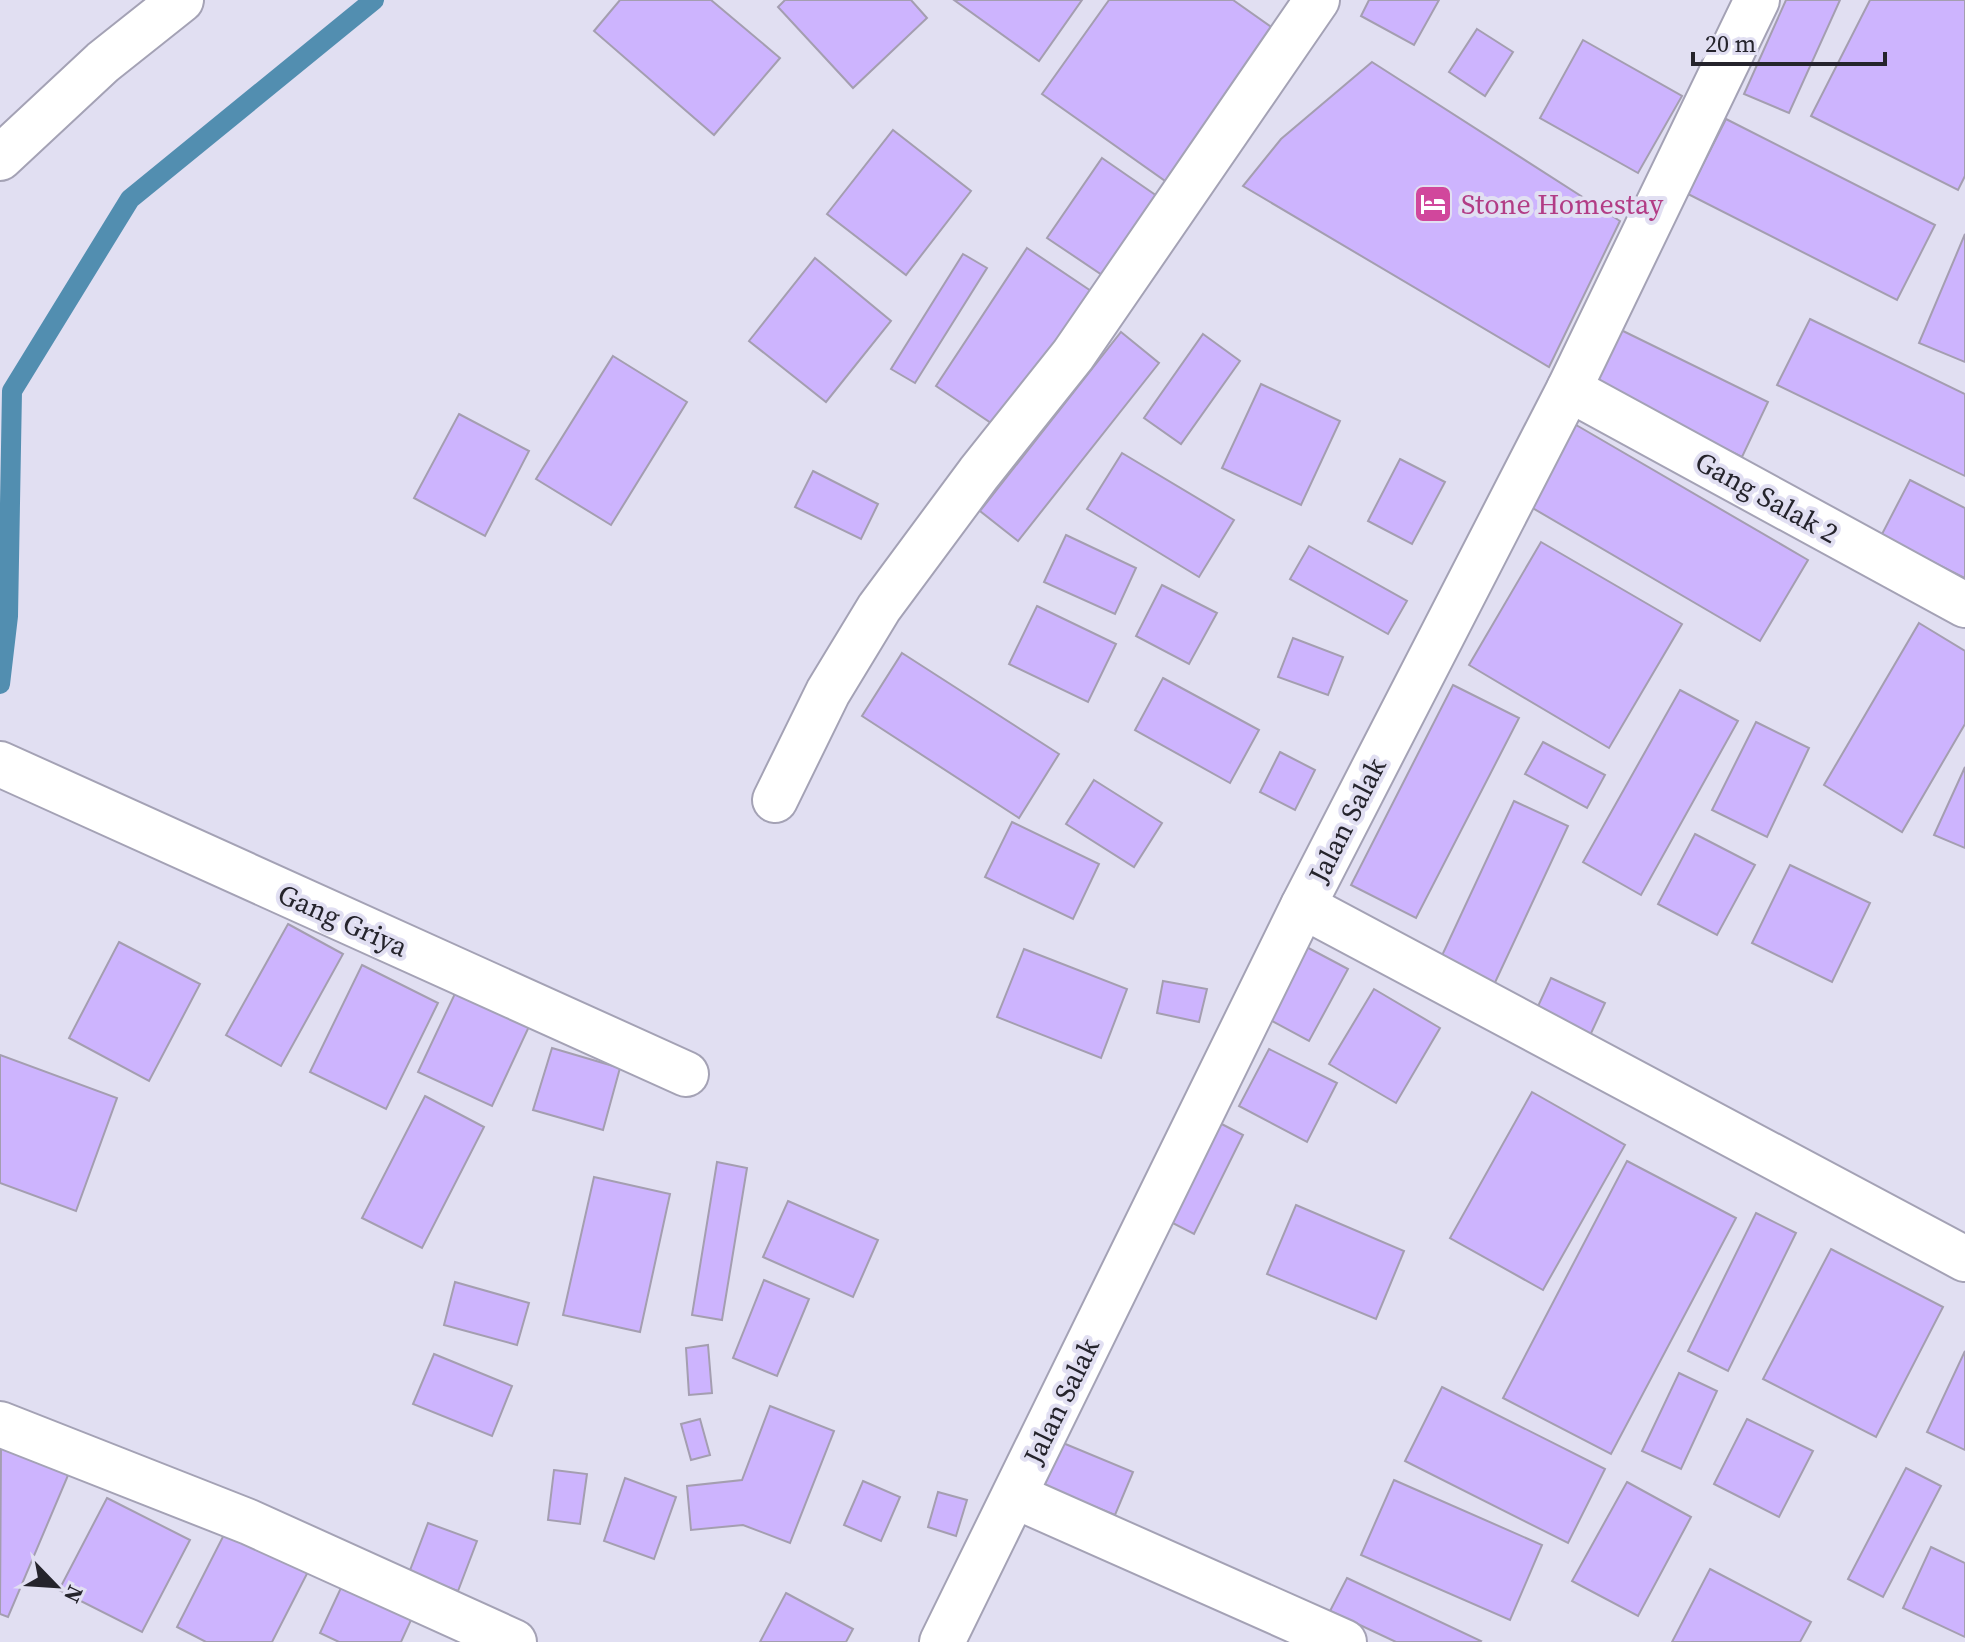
<svg xmlns="http://www.w3.org/2000/svg" width="1965" height="1642" font-family="'Source Serif 4',serif">
	<rect width="100%" height="100%" fill="#e1dff2"/>
	<g fill="none" stroke-linecap="round" stroke-linejoin="round">
		<path stroke="#528eb0" stroke-width="20" d="M 0,684 L 8,616 L 12,391 L 130,199 L 374,0"/>
	</g>
	<g fill="#cdb4fe" stroke="#a49eb0" stroke-width="2">
		<path d="M 620,0 L 711,0 L 780,58 L 714,135 L 594,31 Z"/>
		<path d="M 785,0 L 911,0 L 927,18 L 853,88 L 778,7 Z"/>
		<path d="M 954,0 L 1082,0 L 1039,61 Z"/>
		<path d="M 1109,0 L 1233,0 L 1284,36 L 1178,190 L 1042,94 Z"/>
		<path d="M 1369,0 L 1439,0 L 1414,45 L 1361,16 Z"/>
		<path d="M 1786,0 L 1840,0 L 1789,113 L 1744,94 Z"/>
		<path d="M 1870,0 L 1965,0 L 1965,176 L 1958,190 L 1811,116 Z"/>
		<path d="M 1477,29 L 1513,52 L 1485,96 L 1449,72 Z"/>
		<path d="M 1583,40 L 1682,96 L 1638,173 L 1540,118 Z"/>
		<path d="M 1372,62 L 1620,221 L 1549,367 L 1243,186 L 1281,139 Z"/>
		<path d="M 1726,119 L 1935,225 L 1897,300 L 1688,194 Z"/>
		<path d="M 893,130 L 971,191 L 906,275 L 827,214 Z"/>
		<path d="M 1102,158 L 1170,205 L 1117,285 L 1047,238 Z"/>
		<path d="M 1965,234 L 1965,362 L 1919,343 Z"/>
		<path d="M 1027,248 L 1097,295 L 1006,433 L 936,386 Z"/>
		<path d="M 963,254 L 987,268 L 915,383 L 891,369 Z"/>
		<path d="M 815,258 L 891,321 L 826,402 L 749,341 Z"/>
		<path d="M 1810,319 L 1965,394 L 1965,476 L 1777,385 Z"/>
		<path d="M 1619,329 L 1768,402 L 1742,457 L 1592,382 Z"/>
		<path d="M 1121,332 L 1159,363 L 1018,541 L 980,511 Z"/>
		<path d="M 1203,334 L 1240,361 L 1181,444 L 1144,418 Z"/>
		<path d="M 613,356 L 687,402 L 611,525 L 536,479 Z"/>
		<path d="M 1261,384 L 1340,421 L 1301,505 L 1222,468 Z"/>
		<path d="M 459,414 L 529,451 L 485,536 L 414,498 Z"/>
		<path d="M 1571,422 L 1808,560 L 1760,641 L 1524,503 Z"/>
		<path d="M 1122,453 L 1234,520 L 1199,577 L 1087,509 Z"/>
		<path d="M 1400,459 L 1445,482 L 1412,544 L 1368,521 Z"/>
		<path d="M 813,471 L 878,504 L 861,539 L 795,507 Z"/>
		<path d="M 1910,480 L 1965,508 L 1965,578 L 1881,536 Z"/>
		<path d="M 1066,535 L 1136,568 L 1115,614 L 1044,582 Z"/>
		<path d="M 1541,542 L 1682,624 L 1609,748 L 1469,665 Z"/>
		<path d="M 1309,546 L 1407,601 L 1388,634 L 1290,579 Z"/>
		<path d="M 1162,585 L 1217,613 L 1189,664 L 1136,636 Z"/>
		<path d="M 1037,606 L 1116,644 L 1088,702 L 1009,664 Z"/>
		<path d="M 1919,623 L 1965,651 L 1965,724 L 1902,832 L 1824,785 Z"/>
		<path d="M 1293,638 L 1343,657 L 1328,695 L 1278,677 Z"/>
		<path d="M 902,653 L 1059,754 L 1019,818 L 862,716 Z"/>
		<path d="M 1163,678 L 1259,730 L 1230,783 L 1135,730 Z"/>
		<path d="M 1453,685 L 1519,718 L 1416,918 L 1351,885 Z"/>
		<path d="M 1680,690 L 1738,721 L 1641,895 L 1583,862 Z"/>
		<path d="M 1756,722 L 1809,748 L 1767,837 L 1712,810 Z"/>
		<path d="M 1543,742 L 1605,775 L 1587,808 L 1525,774 Z"/>
		<path d="M 1280,752 L 1315,770 L 1295,810 L 1260,792 Z"/>
		<path d="M 1965,767 L 1965,848 L 1934,835 Z"/>
		<path d="M 1094,780 L 1162,823 L 1134,867 L 1066,824 Z"/>
		<path d="M 1514,801 L 1568,826 L 1492,989 L 1438,964 Z"/>
		<path d="M 1012,822 L 1099,864 L 1073,919 L 985,877 Z"/>
		<path d="M 1695,834 L 1755,865 L 1717,935 L 1658,904 Z"/>
		<path d="M 1790,865 L 1870,903 L 1832,982 L 1752,943 Z"/>
		<path d="M 288,924 L 343,954 L 281,1066 L 226,1035 Z"/>
		<path d="M 119,942 L 200,984 L 149,1081 L 69,1038 Z"/>
		<path d="M 1299,943 L 1348,969 L 1309,1041 L 1261,1015 Z"/>
		<path d="M 1024,949 L 1127,989 L 1101,1058 L 997,1017 Z"/>
		<path d="M 362,965 L 438,1003 L 386,1109 L 310,1072 Z"/>
		<path d="M 1551,978 L 1605,1003 L 1587,1042 L 1533,1017 Z"/>
		<path d="M 1163,981 L 1207,989 L 1199,1022 L 1157,1013 Z"/>
		<path d="M 460,983 L 533,1018 L 492,1106 L 418,1072 Z"/>
		<path d="M 1374,989 L 1440,1028 L 1396,1103 L 1329,1064 Z"/>
		<path d="M 552,1048 L 620,1068 L 603,1130 L 533,1110 Z"/>
		<path d="M 1269,1049 L 1337,1083 L 1307,1142 L 1239,1106 Z"/>
		<path d="M 0,1055 L 117,1098 L 76,1211 L 0,1183 Z"/>
		<path d="M 1532,1092 L 1625,1145 L 1543,1290 L 1450,1238 Z"/>
		<path d="M 425,1096 L 484,1127 L 422,1248 L 362,1218 Z"/>
		<path d="M 1210,1118 L 1243,1135 L 1194,1234 L 1161,1217 Z"/>
		<path d="M 1627,1161 L 1736,1218 L 1611,1454 L 1503,1398 Z"/>
		<path d="M 717,1162 L 747,1168 L 722,1320 L 692,1315 Z"/>
		<path d="M 594,1177 L 670,1194 L 640,1332 L 563,1315 Z"/>
		<path d="M 788,1201 L 878,1240 L 853,1297 L 763,1257 Z"/>
		<path d="M 1296,1205 L 1404,1251 L 1376,1319 L 1267,1274 Z"/>
		<path d="M 1756,1213 L 1796,1233 L 1728,1371 L 1688,1351 Z"/>
		<path d="M 1831,1249 L 1943,1307 L 1876,1437 L 1763,1379 Z"/>
		<path d="M 764,1280 L 809,1299 L 777,1376 L 733,1358 Z"/>
		<path d="M 455,1282 L 529,1303 L 517,1345 L 444,1325 Z"/>
		<path d="M 708,1345 L 712,1393 L 689,1395 L 686,1348 Z"/>
		<path d="M 1965,1351 L 1965,1450 L 1927,1432 Z"/>
		<path d="M 434,1354 L 512,1386 L 492,1436 L 413,1404 Z"/>
		<path d="M 1679,1373 L 1717,1391 L 1681,1469 L 1642,1451 Z"/>
		<path d="M 1442,1387 L 1605,1469 L 1568,1543 L 1405,1461 Z"/>
		<path d="M 770,1406 L 834,1431 L 790,1543 L 743,1525 L 691,1530 L 687,1486 L 742,1480 Z"/>
		<path d="M 700,1419 L 710,1455 L 691,1460 L 681,1424 Z"/>
		<path d="M 1747,1419 L 1813,1451 L 1779,1517 L 1714,1484 Z"/>
		<path d="M 1063,1443 L 1133,1472 L 1115,1515 L 1044,1486 Z"/>
		<path d="M 1,1445 L 69,1473 L 8,1617 L 0,1614 Z"/>
		<path d="M 1906,1468 L 1941,1486 L 1883,1597 L 1848,1579 Z"/>
		<path d="M 554,1470 L 587,1474 L 580,1524 L 548,1520 Z"/>
		<path d="M 625,1478 L 676,1497 L 654,1559 L 604,1541 Z"/>
		<path d="M 1394,1480 L 1542,1545 L 1510,1620 L 1361,1555 Z"/>
		<path d="M 863,1481 L 900,1497 L 881,1541 L 844,1525 Z"/>
		<path d="M 1627,1482 L 1691,1517 L 1638,1616 L 1572,1581 Z"/>
		<path d="M 938,1492 L 967,1500 L 956,1536 L 928,1527 Z"/>
		<path d="M 107,1498 L 190,1540 L 142,1632 L 59,1590 Z"/>
		<path d="M 231,1521 L 313,1562 L 272,1642 L 206,1642 L 177,1627 Z"/>
		<path d="M 428,1523 L 477,1541 L 458,1591 L 409,1573 Z"/>
		<path d="M 1931,1547 L 1965,1563 L 1965,1637 L 1903,1608 Z"/>
		<path d="M 1710,1569 L 1811,1622 L 1800,1642 L 1672,1642 Z"/>
		<path d="M 346,1577 L 416,1609 L 401,1642 L 339,1642 L 320,1633 Z"/>
		<path d="M 1347,1578 L 1481,1641 L 1480,1642 L 1396,1642 L 1330,1611 Z"/>
		<path d="M 786,1593 L 853,1629 L 846,1642 L 760,1642 Z"/>
	</g>
	<g fill="none" stroke-linecap="round" stroke-linejoin="round">
		<g stroke="#a4a2b5" stroke-width="48">
			<g id="minor">
				<path d="M 1569,389 L 1965,605"/>
				<path d="M 0,764 L 686,1074"/>
				<path d="M 775,800 L 828,692 L 879,608 L 979,473 L 1073,355 L 1317,0"/>
				<path d="M 1303,906 L 1965,1259"/>
				<path d="M 0,1424 L 249,1522 L 514,1642"/>
				<path d="M 1015,1496 L 1344,1642"/>
				<path d="M 942,1642 L 1303,906 L 1569,389 L 1757,0"/>
			</g>
		</g>
		<g stroke="#a4a2b5" stroke-width="48">
			<path id="tertiary" d="M 0,158 L 103,62 L 181,0"/>
		</g>
		<use href="#minor" stroke="#fff" stroke-width="44"/>
		<use href="#tertiary" stroke="#fff" stroke-width="44"/>
	</g>
	<defs>
		<g id="hotel-square" transform="scale(2)"><rect x="-9" y="-9" width="18" height="18" rx="4" fill="#d1479c" stroke="#e1dff2"/><path d="M-6-4.5h1.5V1H6V5H4.5V3h-9V5H-6ZM-4 0a1.8 1.8 0 1 1 3.6 0ZM.5 0V-2.5h3Q6-2.5 6 0Z" fill="#fff"/></g>
	</defs>
	<g fill-rule="evenodd">
		<use href="#hotel-square" x="1433" y="204"/>
	</g>
	<g text-anchor="middle" dominant-baseline="central" stroke-width="8" stroke-linejoin="round" paint-order="stroke">
		<g font-size="28" fill="#b23c85" stroke="#e1dff2" text-anchor="start">
			<text x="1461" y="204">Stone Homestay</text>
		</g>
		<g font-size="28" fill="#25242c" stroke="#e1dff2">
			<text transform="translate(1767 497) rotate(29)">Gang Salak 2</text>
			<text transform="translate(1347 820) rotate(-63)">Jalan Salak</text>
			<text transform="translate(343 920) rotate(24)">Gang Griya</text>
			<text transform="translate(1061 1401) rotate(-64)">Jalan Salak</text>
		</g>
	</g>
	<g transform="translate(56 1586) rotate(115)" stroke="#e1dff2" stroke-width="6" paint-order="stroke">
	<path d="M0-6L14 30L0 20L-14 30Z" fill="#25242c"/>
	<text y="-12" font-size="22" font-weight="bold" text-anchor="middle" fill="#25242c">N</text>
	</g>
	<path d="M1693 52v12h192v-12" fill="none" stroke="#25242c" stroke-width="4"/>
	<text x="1705" y="52" font-size="24" fill="#25242c" stroke="#e1dff2" stroke-width="6" paint-order="stroke">20 m</text>
</svg>
